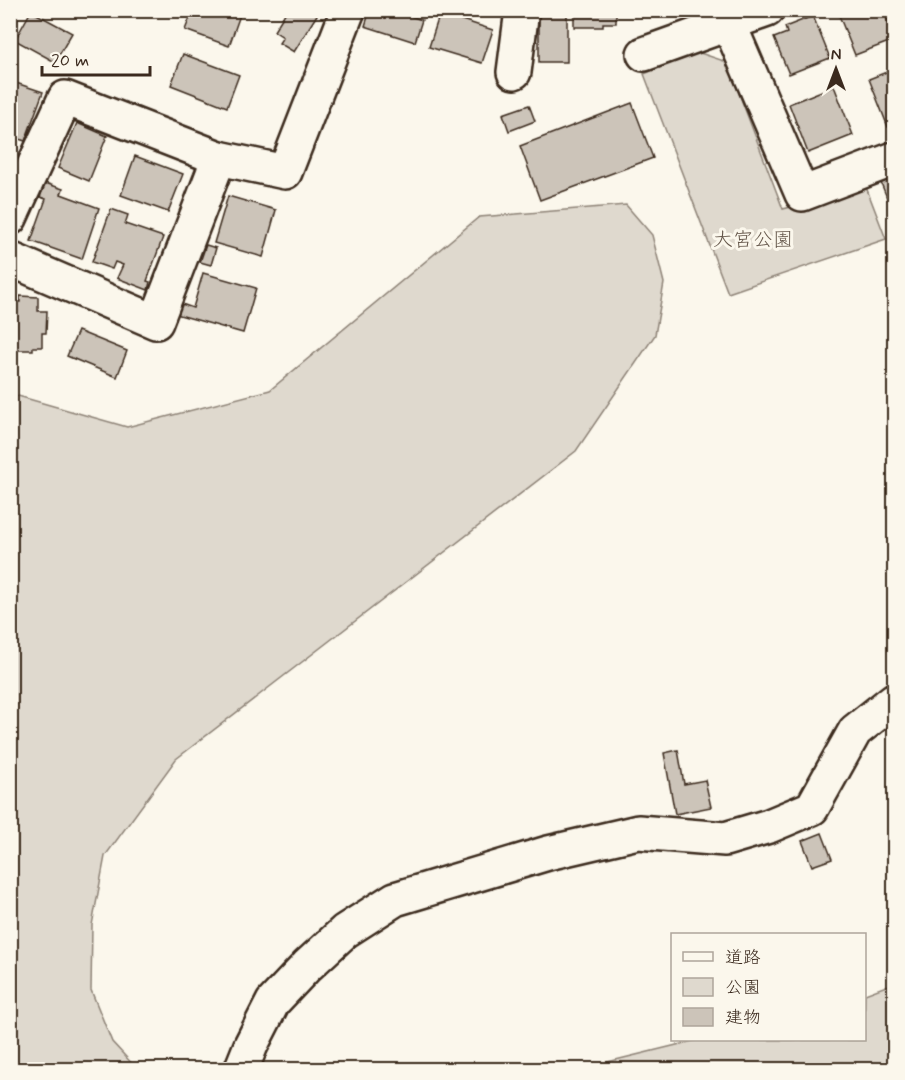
<svg xmlns="http://www.w3.org/2000/svg" width="905" height="1080" font-family="Mynerve,'Klee One',sans-serif">
	<rect width="100%" height="100%" fill="#fbf7ec"/>
	<filter id="ink" filterUnits="userSpaceOnUse"><feTurbulence type="fractalNoise" baseFrequency=".0167" numOctaves="2"/><feDisplacementMap in="SourceGraphic" scale="12" xChannelSelector="R" yChannelSelector="G"/><feConvolveMatrix kernelMatrix="1 2 1 2 8 2 1 2 1" color-interpolation-filters="sRGB"/></filter>
	<g filter="url(#ink)">
		<g fill="#dfd9ce" stroke="#8d8276" stroke-width="1.5">
			<path d="M 697,52 L 727,62 L 783,209 L 866,187 L 886,239 L 728,293 L 644,74 Z"/>
			<path d="M 626,205 L 652,235 L 664,283 L 655,335 L 576,451 L 176,759 L 105,856 L 92,925 L 91,990 L 112,1042 L 137,1069 L 11,1069 L 11,394 L 127,427 L 270,390 L 479,217 Z"/>
			<path d="M 894,983 L 894,1069 L 579,1069 L 697,1040 L 864,1040 L 865,994 Z"/>
		</g>
		<g fill="#ccc4b9" stroke="#3b2a1e" stroke-width="1.5">
			<path d="M 193,10 L 229,10 L 240,15 L 229,46 L 185,30 Z"/>
			<path d="M 320,10 L 294,52 L 279,43 L 283,37 L 274,31 L 287,10 Z"/>
			<path d="M 370,10 L 412,10 L 410,16 L 422,20 L 415,42 L 365,26 Z"/>
			<rect x="539" y="10" width="28" height="52"/>
			<path d="M 574,10 L 616,10 L 616,23 L 603,23 L 603,27 L 574,27 Z"/>
			<path d="M 845,10 L 884,10 L 894,40 L 855,55 L 838,13 Z"/>
			<path d="M 31,11 L 72,33 L 55,62 L 15,40 Z"/>
			<path d="M 440,13 L 493,30 L 482,63 L 429,47 Z"/>
			<path d="M 813,16 L 830,58 L 789,74 L 774,38 L 787,33 L 785,27 Z"/>
			<path d="M 183,54 L 239,75 L 227,107 L 171,85 Z"/>
			<path d="M 894,69 L 894,125 L 888,127 L 869,79 Z"/>
			<path d="M 10,81 L 43,92 L 25,141 L 10,136 Z"/>
			<path d="M 834,86 L 853,135 L 808,153 L 789,104 Z"/>
			<path d="M 632,103 L 653,158 L 540,200 L 520,146 Z"/>
			<path d="M 529,105 L 535,121 L 509,131 L 503,114 Z"/>
			<path d="M 77,123 L 107,136 L 89,181 L 58,168 Z"/>
			<path d="M 135,156 L 183,174 L 168,212 L 121,195 Z"/>
			<path d="M 894,177 L 894,215 L 881,183 Z"/>
			<path d="M 45,183 L 63,189 L 61,194 L 99,208 L 82,259 L 31,241 L 46,199 L 40,197 Z"/>
			<path d="M 228,196 L 276,210 L 263,257 L 214,243 Z"/>
			<path d="M 111,209 L 128,215 L 125,224 L 163,237 L 147,281 L 150,282 L 148,290 L 117,278 L 123,265 L 115,262 L 112,269 L 92,262 Z"/>
			<path d="M 206,245 L 216,248 L 211,265 L 200,262 Z"/>
			<path d="M 203,273 L 256,288 L 243,333 L 176,314 L 179,303 L 193,308 Z"/>
			<path d="M 20,296 L 38,297 L 38,311 L 47,311 L 46,333 L 42,333 L 42,347 L 33,347 L 33,350 L 12,350 L 12,347 L 10,347 L 10,302 L 20,302 Z"/>
			<path d="M 78,331 L 127,351 L 117,377 L 67,356 Z"/>
			<path d="M 678,750 L 684,784 L 705,780 L 711,807 L 675,814 L 664,753 Z"/>
			<path d="M 822,833 L 832,859 L 812,866 L 802,841 Z"/>
		</g>
		<g fill="none" stroke-linecap="round" stroke-linejoin="round">
			<g stroke="#3b2a1e" stroke-width="38">
				<g id="street">
					<path d="M 729,24 L 802,194 L 894,159"/>
					<path d="M 644,54 L 767,10"/>
					<path d="M 514,72 L 522,10"/>
					<path d="M 10,218 L 65,98 L 219,158"/>
					<path d="M 10,259 L 156,322 L 219,158 L 285,172 L 348,10"/>
					<path d="M 241,1070 L 251,1045 L 273,1002 L 307,966 L 345,931 L 395,899 L 548,853 L 638,832 L 725,839 L 769,826 L 812,808 L 855,731 L 894,700"/>
				</g>
			</g>
			<use href="#street" stroke="#fbf7ec" stroke-width="33"/>
		</g>
	</g>
	<g text-anchor="middle" dominant-baseline="central" stroke-width="6" stroke-linejoin="round" paint-order="stroke">
		<g font-size="20" fill="#64564a" stroke="#fbf7ec">
			<text x="753" y="240">大宮公園</text>
		</g>
	</g>
	<rect width="905" height="1080" fill="none" stroke="#fbf7ec" stroke-width="36"/>
	<rect x="18" y="18" width="869" height="1044" fill="none" stroke="#3b2a1e" stroke-width="2" filter="url(#ink)"/>
	<rect x="671" y="933" width="195" height="108" fill="#fbf7ec" stroke="#aea59a" stroke-width="1.5"/>
	<rect x="683" y="952" width="30" height="9" fill="#fbf7ec" stroke="#aea59a" stroke-width="1.5"/>
	<text x="725" y="963" font-size="18" fill="#3b2a1e">道路</text>
	<rect x="683" y="978" width="30" height="18" fill="#dfd9ce" stroke="#aea59a" stroke-width="1.5"/>
	<text x="725" y="993" font-size="18" fill="#3b2a1e">公園</text>
	<rect x="683" y="1008" width="30" height="18" fill="#ccc4b9" stroke="#aea59a" stroke-width="1.5"/>
	<text x="725" y="1023" font-size="18" fill="#3b2a1e">建物</text>
	<g transform="translate(836 69)" stroke="#fbf7ec" stroke-width="4.5" paint-order="stroke">
	<path d="M0-4.5L10 22L0 15L-10 22Z" fill="#3b2a1e"/>
	<text y="-9" font-size="16" font-weight="bold" text-anchor="middle" fill="#3b2a1e">N</text>
	</g>
	<path d="M42 66v9h108v-9" fill="none" stroke="#3b2a1e" stroke-width="3"/>
	<text x="51" y="66" font-size="18" fill="#3b2a1e" stroke="#fbf7ec" stroke-width="4.5" paint-order="stroke">20 m</text>
</svg>
